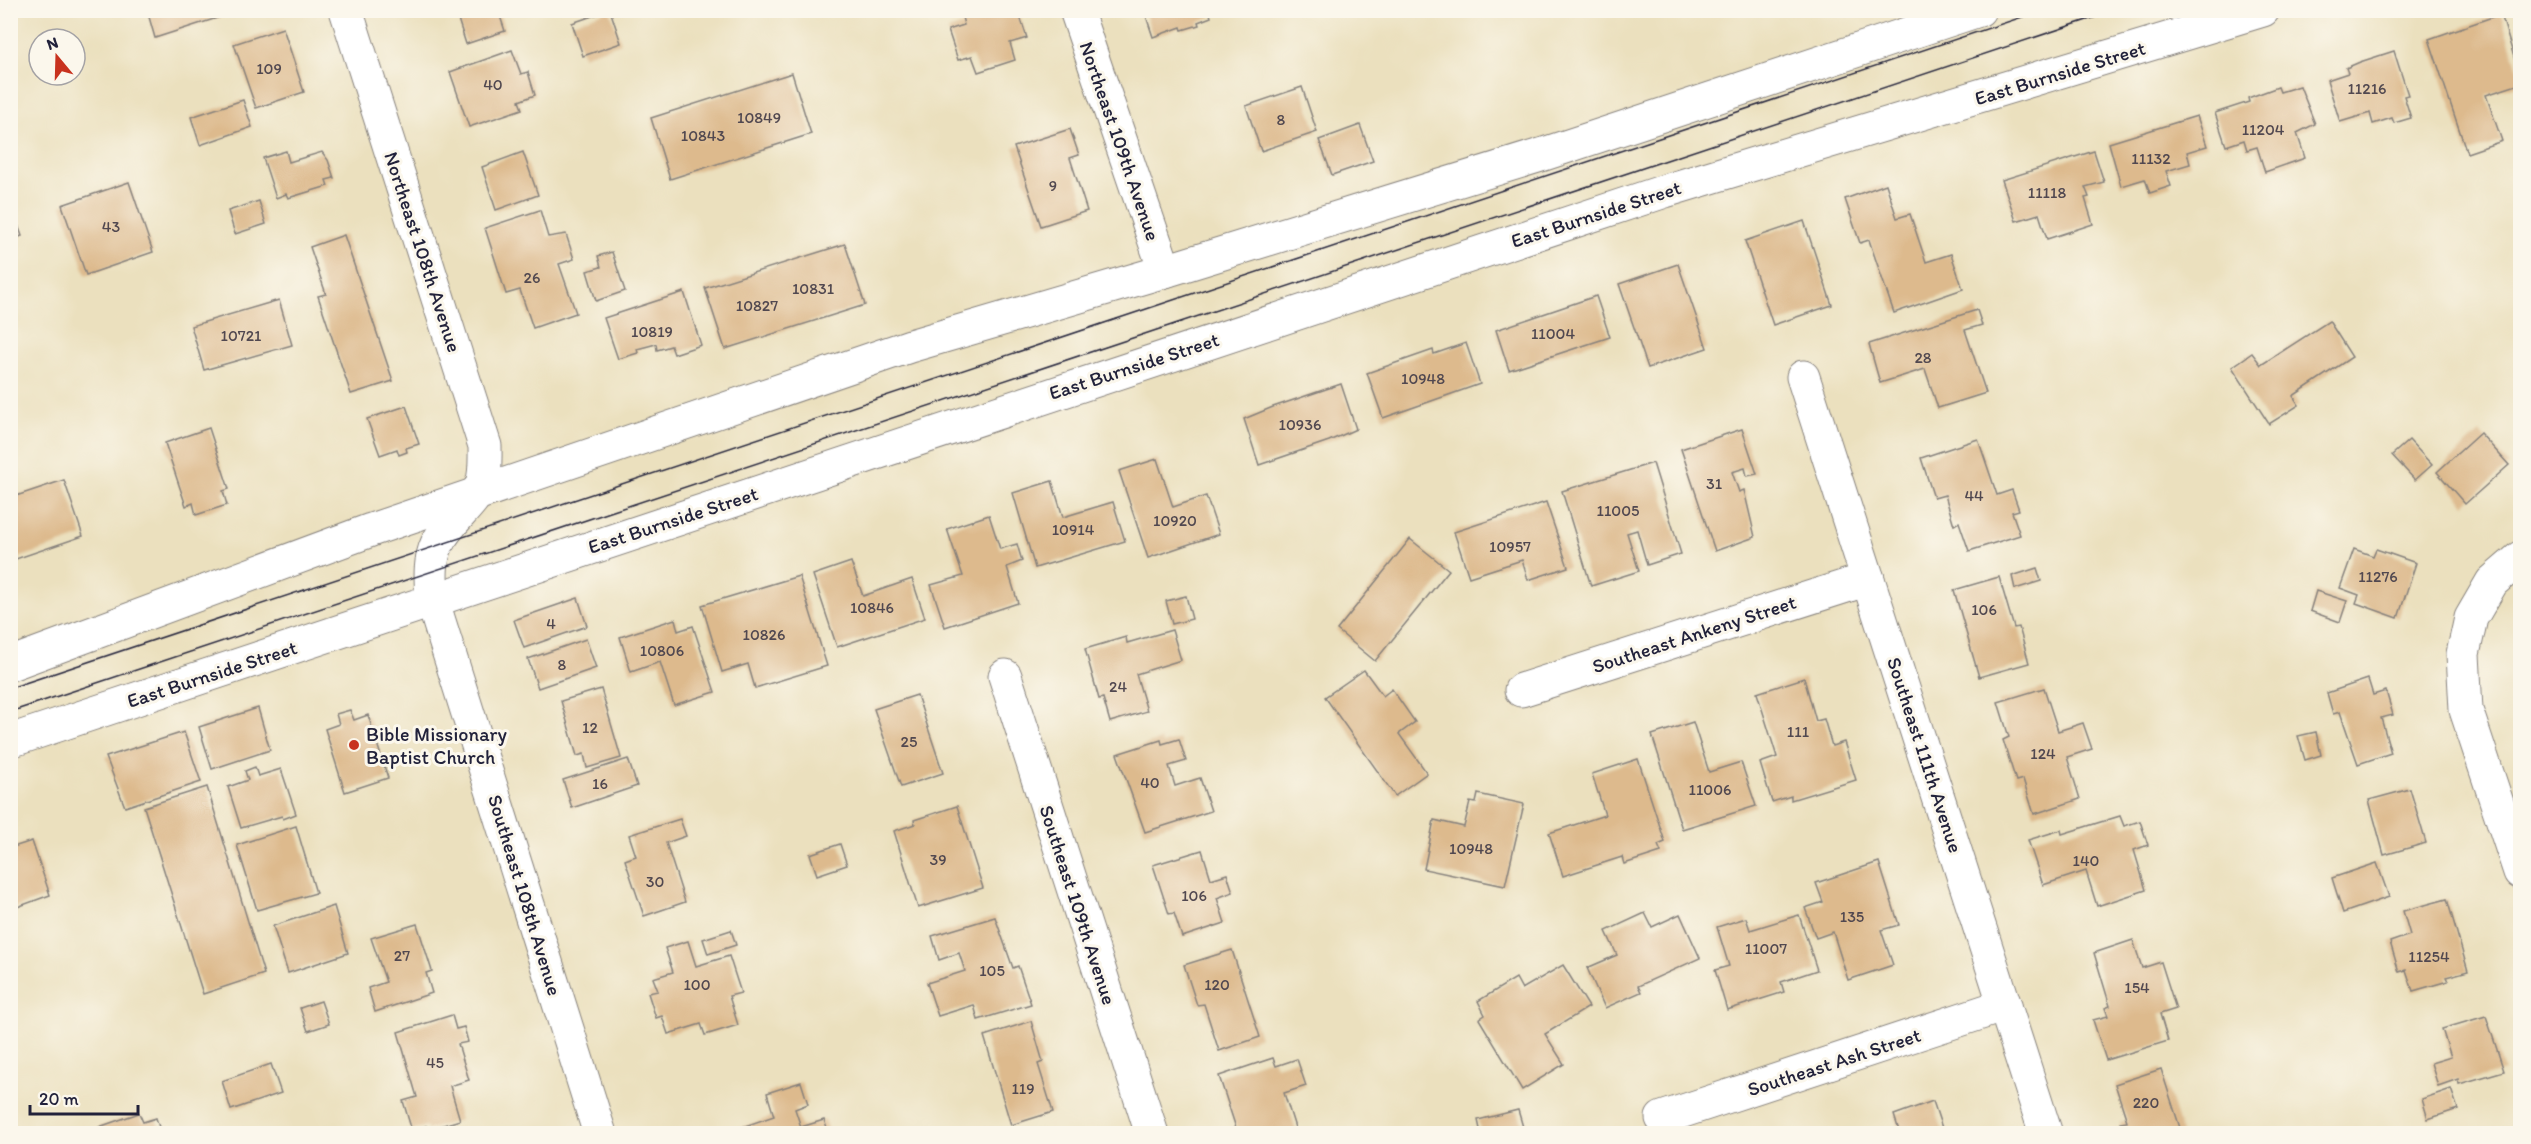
<svg xmlns="http://www.w3.org/2000/svg" width="2531" height="1144" font-family="Itim,sans-serif">
	<rect width="100%" height="100%" fill="#fbf7ec"/>
	<filter id="ink" filterUnits="userSpaceOnUse"><feTurbulence type="fractalNoise" baseFrequency=".0167" numOctaves="2"/><feDisplacementMap in="SourceGraphic" scale="12" xChannelSelector="R" yChannelSelector="G"/><feConvolveMatrix kernelMatrix="1 2 1 2 8 2 1 2 1" color-interpolation-filters="sRGB"/></filter>
	<filter id="wash" filterUnits="userSpaceOnUse"><feTurbulence type="fractalNoise" baseFrequency=".008" numOctaves="4" result="noise"/><feDisplacementMap in="SourceGraphic" scale="24" xChannelSelector="R" yChannelSelector="G"/><feGaussianBlur stdDeviation="1.35" result="paint"/><feColorMatrix in="noise" values="0 0 0 0 0 0 0 0 0 0 0 0 0 0 0 0 0 1.4 0 .05"/><feComposite in="paint" operator="in"/></filter>
	<g filter="url(#wash)">
		<rect width="100%" height="100%" fill="#ebe0be"/>
		<g id="blocks">
			<g fill="#ddba8d">
				<path d="M 147,10 L 239,10 L 239,11 L 155,38 Z"/>
				<path d="M 445,10 L 498,10 L 505,31 L 466,44 L 457,16 L 448,19 Z"/>
				<path d="M 610,10 L 621,43 L 583,56 L 572,23 Z"/>
				<path d="M 980,10 L 1018,10 L 1027,38 L 1010,43 L 1015,60 L 978,72 L 972,56 L 958,60 L 948,30 L 964,25 L 962,17 Z"/>
				<path d="M 1144,10 L 1209,10 L 1211,17 L 1198,22 L 1199,25 L 1182,30 L 1181,27 L 1153,37 Z"/>
				<path d="M 2501,14 L 2520,77 L 2520,84 L 2486,95 L 2502,141 L 2467,153 L 2429,39 Z"/>
				<path d="M 283,28 L 304,92 L 256,108 L 234,44 Z"/>
				<path d="M 512,50 L 521,74 L 528,72 L 535,95 L 519,101 L 522,109 L 469,127 L 450,72 Z"/>
				<path d="M 2394,51 L 2408,95 L 2404,96 L 2411,118 L 2394,123 L 2392,118 L 2373,124 L 2370,113 L 2340,122 L 2327,80 L 2348,73 L 2346,68 L 2360,62 Z"/>
				<path d="M 792,73 L 811,134 L 670,179 L 651,118 Z"/>
				<path d="M 2300,86 L 2315,124 L 2297,133 L 2305,158 L 2265,172 L 2257,147 L 2247,150 L 2244,140 L 2226,146 L 2215,113 L 2249,102 L 2248,98 L 2278,87 L 2280,92 Z"/>
				<path d="M 1302,87 L 1317,132 L 1261,151 L 1246,106 Z"/>
				<path d="M 243,100 L 252,127 L 200,145 L 191,117 Z"/>
				<path d="M 2197,116 L 2207,146 L 2187,152 L 2190,164 L 2166,171 L 2171,186 L 2150,193 L 2145,179 L 2121,186 L 2109,143 Z"/>
				<path d="M 1360,125 L 1373,161 L 1332,175 L 1319,140 Z"/>
				<path d="M 1070,129 L 1079,155 L 1070,158 L 1087,211 L 1041,226 L 1014,147 Z"/>
				<path d="M 286,151 L 289,162 L 322,152 L 328,160 L 334,178 L 326,180 L 328,186 L 288,198 L 286,194 L 276,198 L 263,158 Z"/>
				<path d="M 2094,151 L 2104,182 L 2085,187 L 2089,197 L 2085,198 L 2093,224 L 2047,239 L 2039,214 L 2016,221 L 2002,180 Z"/>
				<path d="M 523,152 L 538,195 L 496,210 L 482,167 Z"/>
				<path d="M 129,182 L 153,252 L 86,275 L 62,205 Z"/>
				<path d="M 1886,184 L 1897,218 L 1910,214 L 1926,262 L 1951,254 L 1963,289 L 1894,313 L 1869,240 L 1860,243 L 1845,199 Z"/>
				<path d="M 259,201 L 266,224 L 235,234 L 228,211 Z"/>
				<path d="M 10,203 L 22,236 L 10,240 Z"/>
				<path d="M 540,210 L 548,237 L 566,234 L 574,259 L 559,264 L 576,313 L 533,328 L 520,290 L 506,294 L 485,228 Z"/>
				<path d="M 1804,221 L 1832,305 L 1773,325 L 1745,241 Z"/>
				<path d="M 344,235 L 393,381 L 351,394 L 318,296 L 326,294 L 310,247 Z"/>
				<path d="M 845,244 L 865,305 L 725,349 L 705,288 Z"/>
				<path d="M 612,252 L 625,291 L 596,301 L 587,271 L 601,267 L 598,256 Z"/>
				<path d="M 1678,264 L 1707,348 L 1648,368 L 1619,284 Z"/>
				<path d="M 684,292 L 701,345 L 674,354 L 671,346 L 657,350 L 656,344 L 637,349 L 638,353 L 618,359 L 604,318 Z"/>
				<path d="M 1596,296 L 1610,337 L 1509,370 L 1496,330 Z"/>
				<path d="M 279,300 L 292,345 L 204,370 L 191,326 Z"/>
				<path d="M 1977,310 L 1982,325 L 1965,330 L 1986,393 L 1938,408 L 1925,369 L 1880,383 L 1869,344 Z"/>
				<path d="M 2329,321 L 2352,357 L 2293,396 L 2299,405 L 2269,424 L 2232,367 L 2252,353 L 2261,365 Z"/>
				<path d="M 1466,343 L 1480,384 L 1383,418 L 1367,373 L 1433,350 L 1434,354 Z"/>
				<path d="M 1341,384 L 1356,429 L 1329,441 L 1259,465 L 1244,419 L 1273,407 Z"/>
				<path d="M 406,406 L 419,444 L 406,448 L 407,452 L 399,455 L 397,449 L 380,455 L 367,419 Z"/>
				<path d="M 209,428 L 229,489 L 223,491 L 227,505 L 196,515 L 193,503 L 186,506 L 165,443 Z"/>
				<path d="M 1742,429 L 1757,474 L 1747,476 L 1745,468 L 1732,472 L 1739,492 L 1744,490 L 1755,537 L 1715,551 L 1681,449 Z"/>
				<path d="M 2480,433 L 2509,465 L 2465,504 L 2437,472 Z"/>
				<path d="M 1978,439 L 1997,495 L 2012,490 L 2019,510 L 2012,512 L 2020,535 L 1969,551 L 1959,522 L 1954,525 L 1945,495 L 1934,498 L 1921,458 Z"/>
				<path d="M 2409,440 L 2432,465 L 2415,480 L 2392,455 Z"/>
				<path d="M 1157,459 L 1173,507 L 1206,496 L 1219,534 L 1148,558 L 1119,471 Z"/>
				<path d="M 1653,463 L 1681,554 L 1647,565 L 1637,530 L 1627,533 L 1639,571 L 1591,586 L 1562,491 Z"/>
				<path d="M 64,480 L 83,536 L 10,561 L 10,498 Z"/>
				<path d="M 1052,481 L 1063,517 L 1113,502 L 1125,541 L 1035,568 L 1013,493 Z"/>
				<path d="M 1546,502 L 1568,567 L 1528,580 L 1522,560 L 1469,577 L 1454,532 Z"/>
				<path d="M 989,515 L 1000,549 L 1017,544 L 1022,561 L 1007,567 L 1018,603 L 945,627 L 931,585 L 963,576 L 947,529 Z"/>
				<path d="M 1410,539 L 1449,570 L 1375,661 L 1337,630 Z"/>
				<path d="M 2354,549 L 2373,556 L 2376,549 L 2416,563 L 2398,618 L 2356,603 L 2359,595 L 2340,588 Z"/>
				<path d="M 851,562 L 863,596 L 912,579 L 925,618 L 837,647 L 813,575 Z"/>
				<path d="M 2037,568 L 2041,581 L 2015,589 L 2012,576 Z"/>
				<path d="M 799,576 L 827,666 L 755,688 L 748,664 L 722,672 L 702,605 Z"/>
				<path d="M 1999,577 L 2014,628 L 2019,627 L 2029,663 L 1979,677 L 1954,590 Z"/>
				<path d="M 2316,591 L 2347,601 L 2340,622 L 2310,611 Z"/>
				<path d="M 1186,596 L 1192,619 L 1172,624 L 1166,601 Z"/>
				<path d="M 578,598 L 587,626 L 524,648 L 514,620 Z"/>
				<path d="M 675,619 L 678,631 L 693,626 L 715,692 L 674,705 L 660,662 L 631,672 L 620,637 Z"/>
				<path d="M 1172,630 L 1181,660 L 1136,674 L 1147,711 L 1110,722 L 1103,698 L 1099,699 L 1085,649 L 1126,637 L 1127,643 Z"/>
				<path d="M 586,639 L 596,668 L 538,688 L 528,659 Z"/>
				<path d="M 1364,670 L 1383,696 L 1392,689 L 1415,722 L 1399,734 L 1427,773 L 1395,796 L 1325,697 Z"/>
				<path d="M 1804,678 L 1816,721 L 1824,719 L 1832,746 L 1844,742 L 1856,780 L 1791,800 L 1791,796 L 1772,802 L 1760,763 L 1777,757 L 1757,693 Z"/>
				<path d="M 2368,679 L 2373,695 L 2386,691 L 2393,715 L 2381,718 L 2391,753 L 2358,764 L 2340,712 L 2333,714 L 2327,693 Z"/>
				<path d="M 2044,688 L 2058,731 L 2083,723 L 2092,749 L 2067,757 L 2080,799 L 2034,814 L 2023,779 L 2016,781 L 2003,740 L 2009,737 L 1998,702 Z"/>
				<path d="M 601,689 L 621,758 L 587,768 L 584,754 L 577,756 L 561,701 Z"/>
				<path d="M 917,695 L 943,773 L 901,787 L 874,709 Z"/>
				<path d="M 258,708 L 270,750 L 212,769 L 199,727 Z"/>
				<path d="M 350,710 L 354,720 L 368,715 L 388,778 L 345,792 L 325,729 L 339,724 L 336,714 Z"/>
				<path d="M 1693,722 L 1709,772 L 1741,762 L 1756,806 L 1682,829 L 1652,735 Z"/>
				<path d="M 184,732 L 201,782 L 125,807 L 106,757 Z"/>
				<path d="M 2316,732 L 2321,755 L 2305,760 L 2298,736 Z"/>
				<path d="M 1179,739 L 1186,761 L 1169,766 L 1175,786 L 1200,778 L 1211,811 L 1145,832 L 1117,754 L 1161,740 L 1162,744 Z"/>
				<path d="M 628,759 L 637,786 L 572,808 L 563,780 Z"/>
				<path d="M 1638,759 L 1665,842 L 1658,845 L 1661,852 L 1624,864 L 1622,857 L 1563,876 L 1549,833 L 1605,815 L 1592,774 Z"/>
				<path d="M 255,767 L 258,776 L 281,769 L 296,814 L 283,819 L 282,816 L 241,828 L 228,787 L 248,780 L 245,771 Z"/>
				<path d="M 207,787 L 264,974 L 203,994 L 144,807 Z"/>
				<path d="M 2410,789 L 2426,843 L 2384,855 L 2369,800 Z"/>
				<path d="M 1478,794 L 1524,804 L 1505,886 L 1424,869 L 1434,820 L 1464,827 L 1470,802 L 1476,803 Z"/>
				<path d="M 957,806 L 983,888 L 918,908 L 894,831 L 915,824 L 914,820 Z"/>
				<path d="M 2120,816 L 2124,826 L 2140,821 L 2148,845 L 2134,850 L 2146,890 L 2097,906 L 2086,871 L 2043,885 L 2028,840 L 2061,830 L 2062,834 Z"/>
				<path d="M 680,819 L 686,836 L 666,843 L 685,902 L 644,916 L 625,860 L 636,856 L 629,835 Z"/>
				<path d="M 296,826 L 316,893 L 257,910 L 237,845 Z"/>
				<path d="M 32,841 L 50,895 L 12,909 L 10,848 Z"/>
				<path d="M 840,844 L 847,865 L 817,875 L 810,854 Z"/>
				<path d="M 1202,850 L 1211,879 L 1227,874 L 1233,892 L 1217,898 L 1225,923 L 1182,937 L 1174,913 L 1169,914 L 1153,865 Z"/>
				<path d="M 1879,862 L 1899,925 L 1881,930 L 1893,965 L 1848,980 L 1833,932 L 1816,938 L 1805,908 L 1823,902 L 1816,883 Z"/>
				<path d="M 2377,863 L 2389,897 L 2343,913 L 2332,878 Z"/>
				<path d="M 2447,899 L 2468,971 L 2446,977 L 2448,981 L 2413,991 L 2406,970 L 2399,972 L 2390,942 L 2410,935 L 2403,911 Z"/>
				<path d="M 334,906 L 348,953 L 288,973 L 273,926 Z"/>
				<path d="M 1645,913 L 1652,927 L 1680,914 L 1700,958 L 1638,986 L 1641,992 L 1605,1008 L 1587,968 L 1617,955 L 1606,931 Z"/>
				<path d="M 1799,915 L 1817,970 L 1781,982 L 1784,992 L 1727,1010 L 1715,970 L 1729,966 L 1717,927 L 1746,918 L 1750,930 Z"/>
				<path d="M 995,917 L 1013,968 L 1018,966 L 1031,1004 L 978,1020 L 974,1005 L 938,1016 L 927,983 L 965,971 L 959,953 L 939,960 L 932,936 Z"/>
				<path d="M 417,924 L 432,971 L 426,973 L 432,993 L 375,1012 L 368,988 L 386,982 L 371,938 Z"/>
				<path d="M 731,930 L 736,945 L 708,954 L 703,939 Z"/>
				<path d="M 2133,940 L 2142,968 L 2161,962 L 2176,1009 L 2160,1014 L 2168,1041 L 2106,1060 L 2093,1020 L 2108,1016 L 2105,1008 L 2110,1006 L 2094,953 Z"/>
				<path d="M 688,941 L 696,966 L 729,956 L 741,993 L 729,996 L 738,1025 L 705,1035 L 701,1024 L 668,1034 L 662,1016 L 656,1018 L 648,993 L 658,991 L 653,978 L 673,972 L 665,948 Z"/>
				<path d="M 1232,950 L 1260,1037 L 1219,1051 L 1204,1004 L 1197,1005 L 1184,965 Z"/>
				<path d="M 1563,965 L 1589,1007 L 1545,1034 L 1564,1064 L 1522,1090 L 1479,1019 L 1485,1015 L 1478,1001 L 1516,978 L 1522,989 Z"/>
				<path d="M 321,1001 L 329,1024 L 308,1031 L 300,1008 Z"/>
				<path d="M 452,1015 L 456,1029 L 464,1027 L 468,1042 L 458,1044 L 469,1080 L 450,1086 L 460,1120 L 427,1130 L 426,1126 L 412,1131 L 403,1101 L 417,1097 L 398,1032 Z"/>
				<path d="M 2486,1016 L 2504,1071 L 2459,1084 L 2458,1079 L 2438,1086 L 2431,1063 L 2451,1057 L 2442,1029 Z"/>
				<path d="M 1031,1021 L 1043,1062 L 1038,1064 L 1053,1112 L 1011,1125 L 984,1036 Z"/>
				<path d="M 1273,1058 L 1276,1066 L 1297,1059 L 1306,1086 L 1284,1093 L 1297,1134 L 1238,1134 L 1219,1076 Z"/>
				<path d="M 271,1064 L 281,1093 L 231,1110 L 222,1081 Z"/>
				<path d="M 2161,1069 L 2182,1134 L 2124,1134 L 2120,1122 L 2127,1121 L 2115,1084 Z"/>
				<path d="M 801,1082 L 808,1104 L 795,1109 L 801,1127 L 824,1120 L 829,1134 L 722,1134 L 774,1116 L 767,1093 Z"/>
				<path d="M 2451,1089 L 2458,1109 L 2428,1119 L 2422,1099 Z"/>
				<path d="M 1933,1101 L 1944,1134 L 1900,1134 L 1894,1115 Z"/>
				<path d="M 1518,1110 L 1525,1134 L 1481,1134 L 1478,1120 Z"/>
				<path d="M 139,1113 L 143,1122 L 156,1118 L 160,1130 L 151,1134 L 101,1134 L 99,1127 Z"/>
			</g>
		</g>
	</g>
	<g filter="url(#ink)">
		<use href="#blocks" fill-opacity="0" stroke="#86817c" stroke-width="1.5"/>
		<g fill="none" stroke-linecap="round" stroke-linejoin="round">
			<g stroke="#86817c" stroke-width="35">
				<g id="street">
					<path d="M 346,10 L 485,446 C 485,458 486,472 482,484 C 473,505 448,522 437,544 C 429,561 431,581 432,599 L 600,1134"/>
					<path d="M 1076,10 L 1165,271"/>
					<path d="M 1803,377 L 2046,1134"/>
					<path d="M 2520,558 L 2492,582 L 2471,618 L 2463,654 L 2466,710 L 2520,872"/>
					<path d="M 1005,676 L 1152,1134"/>
					<path d="M 1521,690 L 1868,579"/>
					<path d="M 1662,1118 L 2005,1005"/>
				</g>
			</g>
			<g stroke="#86817c" stroke-width="35">
				<g id="secondary">
					<path d="M 10,664 L 371,530 L 910,346 L 1165,271 L 1544,154 L 1979,10"/>
					<path d="M 10,741 L 1665,191 L 2263,10"/>
				</g>
			</g>
			<use href="#street" stroke="#fff" stroke-width="33"/>
			<use href="#secondary" stroke="#fff" stroke-width="33"/>
			<g stroke="#22223b" stroke-width="1.5">
				<path d="M 10,688 L 2043,10"/>
				<path d="M 10,712 L 2117,10"/>
			</g>
		</g>
	</g>
	<circle fill="#c8321e" stroke="#fbf7ec" stroke-width="2" cx="354" cy="745" r="6"/>
	<g text-anchor="middle" dominant-baseline="central" stroke-width="6" stroke-linejoin="round" paint-order="stroke">
		<g font-size="16" fill="#514850">
			<text x="269" y="68">109</text>
			<text x="493" y="84">40</text>
			<text x="2367" y="88">11216</text>
			<text x="759" y="117">10849</text>
			<text x="1281" y="119">8</text>
			<text x="2263" y="129">11204</text>
			<text x="703" y="135">10843</text>
			<text x="2151" y="158">11132</text>
			<text x="1053" y="185">9</text>
			<text x="2047" y="192">11118</text>
			<text x="111" y="226">43</text>
			<text x="532" y="277">26</text>
			<text x="813" y="288">10831</text>
			<text x="757" y="305">10827</text>
			<text x="652" y="331">10819</text>
			<text x="1553" y="333">11004</text>
			<text x="241" y="335">10721</text>
			<text x="1923" y="357">28</text>
			<text x="1423" y="378">10948</text>
			<text x="1300" y="424">10936</text>
			<text x="1714" y="483">31</text>
			<text x="1974" y="495">44</text>
			<text x="1618" y="510">11005</text>
			<text x="1175" y="520">10920</text>
			<text x="1073" y="529">10914</text>
			<text x="1510" y="546">10957</text>
			<text x="2378" y="576">11276</text>
			<text x="872" y="607">10846</text>
			<text x="1984" y="609">106</text>
			<text x="551" y="623">4</text>
			<text x="764" y="634">10826</text>
			<text x="662" y="650">10806</text>
			<text x="562" y="664">8</text>
			<text x="1118" y="686">24</text>
			<text x="590" y="727">12</text>
			<text x="1798" y="731">111</text>
			<text x="909" y="741">25</text>
			<text x="2043" y="753">124</text>
			<text x="1150" y="782">40</text>
			<text x="600" y="783">16</text>
			<text x="1710" y="789">11006</text>
			<text x="1471" y="848">10948</text>
			<text x="938" y="859">39</text>
			<text x="2086" y="860">140</text>
			<text x="655" y="881">30</text>
			<text x="1194" y="895">106</text>
			<text x="1852" y="916">135</text>
			<text x="1766" y="948">11007</text>
			<text x="402" y="955">27</text>
			<text x="2429" y="956">11254</text>
			<text x="992" y="970">105</text>
			<text x="697" y="984">100</text>
			<text x="1217" y="984">120</text>
			<text x="2137" y="987">154</text>
			<text x="435" y="1062">45</text>
			<text x="1023" y="1088">119</text>
			<text x="2146" y="1102">220</text>
		</g>
		<g font-size="20" fill="#22223b" stroke="#fbf7ec">
			<text transform="translate(2060 73) rotate(-17)">East Burnside Street</text>
			<text transform="translate(1120 141) rotate(71)">Northeast 109th Avenue</text>
			<text transform="translate(1596 214) rotate(-18)">East Burnside Street</text>
			<text transform="translate(423 252) rotate(72)">Northeast 108th Avenue</text>
			<text transform="translate(1134 366) rotate(-18)">East Burnside Street</text>
			<text transform="translate(673 520) rotate(-18)">East Burnside Street</text>
			<text transform="translate(1694 634) rotate(-18)">Southeast Ankeny Street</text>
			<text transform="translate(212 674) rotate(-18)">East Burnside Street</text>
			<text transform="translate(1925 755) rotate(72)">Southeast 111th Avenue</text>
			<text transform="translate(525 895) rotate(73)">Southeast 108th Avenue</text>
			<text transform="translate(1078 905) rotate(72)">Southeast 109th Avenue</text>
			<text transform="translate(1834 1062) rotate(-18)">Southeast Ash Street</text>
		</g>
		<g font-size="20" fill="#22223b" stroke="#fbf7ec" text-anchor="start">
			<text x="366" y="734">Bible Missionary<tspan x="366" dy="23">Baptist Church</tspan></text>
		</g>
	</g>
	<rect width="2531" height="1144" fill="none" stroke="#fbf7ec" stroke-width="36"/>
	<g transform="translate(57 57) rotate(341)"><circle r="28" fill="#fbf7ec" stroke="#a4a2a5" stroke-width="1.5"/>
	<path d="M0-4.5L10 22L0 15L-10 22Z" fill="#c8321e"/>
	<text y="-9" font-size="16" font-weight="bold" text-anchor="middle" fill="#22223b">N</text>
	</g>
	<path d="M30 1105v9h108v-9" fill="none" stroke="#22223b" stroke-width="3"/>
	<text x="39" y="1105" font-size="18" fill="#22223b" stroke="#fbf7ec" stroke-width="4.5" paint-order="stroke">20 m</text>
</svg>
